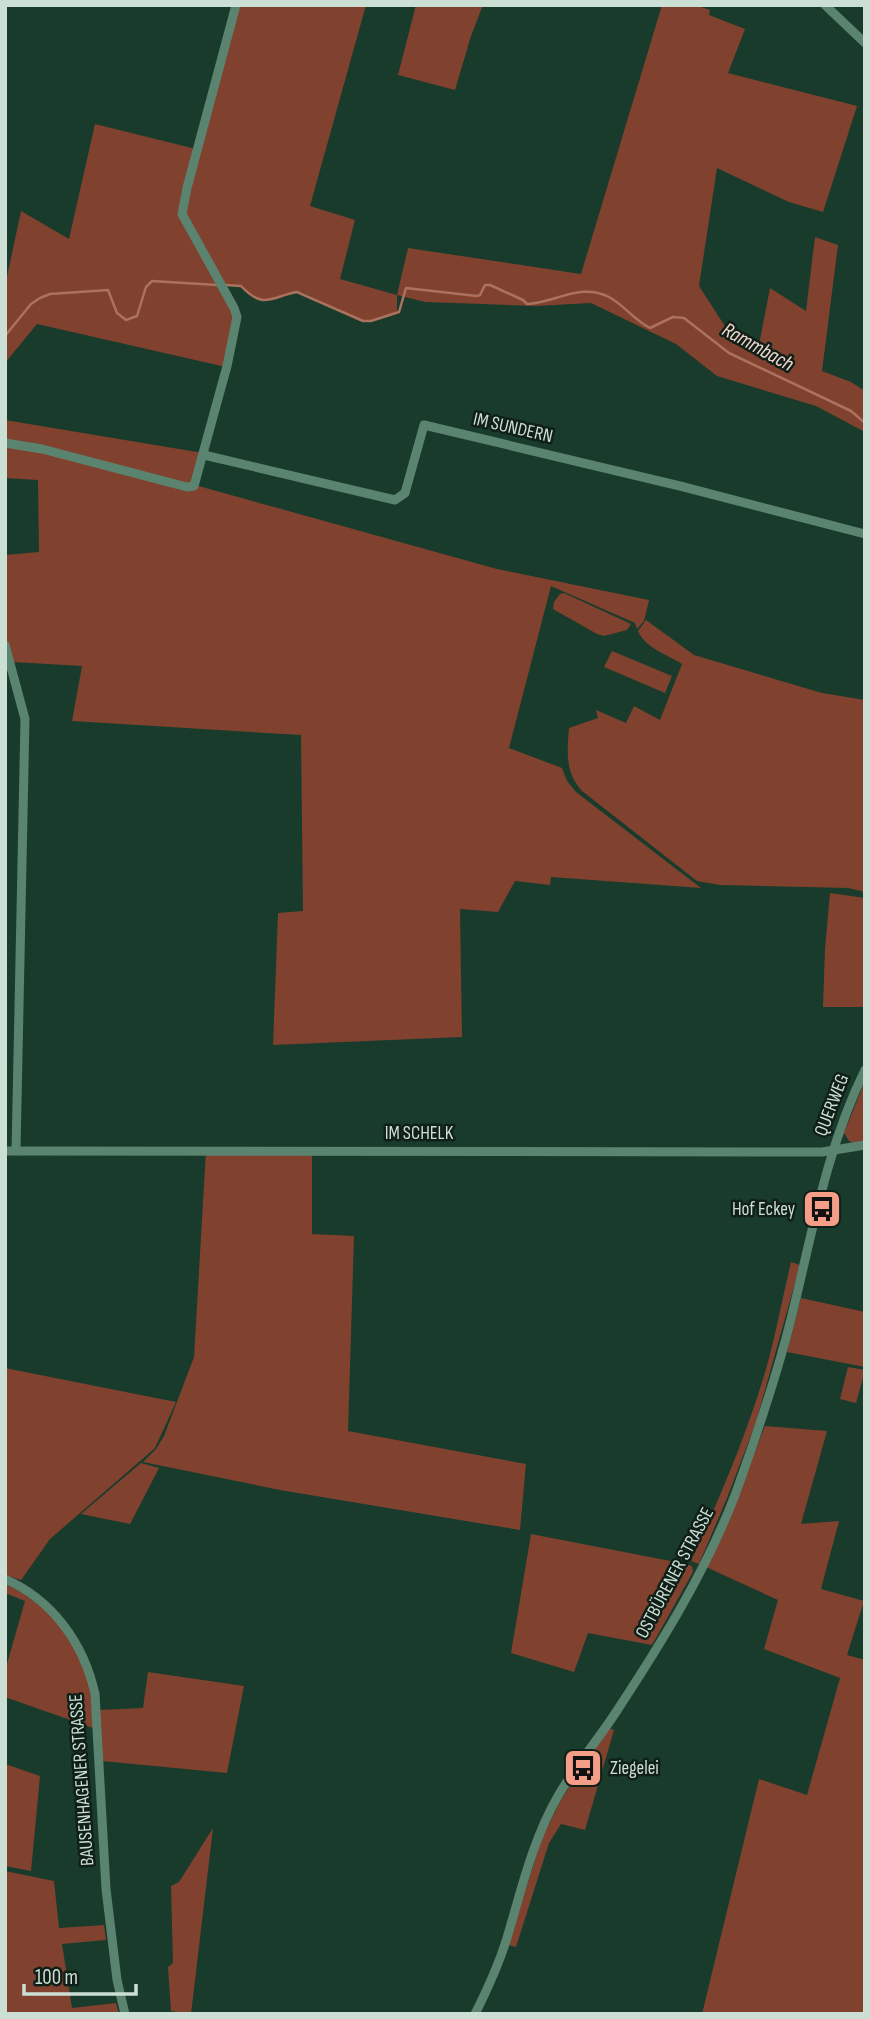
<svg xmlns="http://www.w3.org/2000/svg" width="870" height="2019" font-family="'Sofia Sans Condensed',sans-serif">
	<rect width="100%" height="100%" fill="#183b2b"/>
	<g fill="#81412f">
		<path d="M 238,5 L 366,5 L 310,206 L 355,220 L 340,279 L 397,295 L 408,248 L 581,274 L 662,5 L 695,5 L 710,10 L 709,15 L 745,29 L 728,73 L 857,106 L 823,212 L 789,202 L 717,168 L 699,286 L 728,331 L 758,350 L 770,288 L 806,311 L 815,237 L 838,245 L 822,371 L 851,382 L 865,391 L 865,432 L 816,406 L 717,376 L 676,344 L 591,303 L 536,306 L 425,302 L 397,295 L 397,312 L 370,321 L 364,321 L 301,292 L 292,292 L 266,301 L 249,295 L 241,285 L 225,284 L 184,211 Z"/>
		<path d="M 416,5 L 483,5 L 471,36 L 455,90 L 398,75 Z"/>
		<path d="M 95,124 L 196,149 L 181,213 L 236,317 L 226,367 L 37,324 L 5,363 L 5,286 L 21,211 L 69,239 Z"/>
		<path d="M 5,420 L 203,453 L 193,485 L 5,442 Z"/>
		<path d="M 5,444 L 195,485 L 497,569 L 649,600 L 644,621 L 637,629 L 635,623 L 551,586 L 509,748 L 562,768 L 567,781 L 576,792 L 701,888 L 551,877 L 550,885 L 515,881 L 498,912 L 460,909 L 462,1037 L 273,1045 L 278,913 L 303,911 L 301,735 L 72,721 L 82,666 L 12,662 L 5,641 L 5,555 L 39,552 L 38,480 L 5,478 Z"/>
		<path d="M 564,593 L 631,624 L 627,630 L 604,636 L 597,634 L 553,609 L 554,602 L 560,594 Z"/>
		<path d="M 646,620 L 694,655 L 822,693 L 865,700 L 865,892 L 848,888 L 720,885 L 697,881 L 582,791 C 565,772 567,752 569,728 L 598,718 L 596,710 L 626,723 L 634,706 L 660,720 L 682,664 C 668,655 645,648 638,631 Z"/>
		<path d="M 612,651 L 672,676 L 665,693 L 604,667 Z"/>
		<path d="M 830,893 L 865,898 L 865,1007 L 823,1007 L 825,949 Z"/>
		<path d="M 865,1081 L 865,1143 L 856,1145 L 849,1141 L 844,1133 Z"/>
		<path d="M 206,1151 L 312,1152 L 312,1234 L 354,1236 L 348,1431 L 526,1464 L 520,1530 L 280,1490 L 143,1462 L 156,1449 L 164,1436 L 194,1357 Z"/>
		<path d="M 791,1262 L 800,1265 L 756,1422 L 727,1498 L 699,1564 L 691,1561 C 720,1497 749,1430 768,1362 C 777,1329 783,1295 791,1262 Z"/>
		<path d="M 801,1298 L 865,1312 L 865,1367 L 787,1352 Z"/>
		<path d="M 848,1367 L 865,1370 L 856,1403 L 840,1399 Z"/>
		<path d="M 5,1368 L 176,1402 L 155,1448 L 50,1539 L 21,1580 L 5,1575 Z"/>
		<path d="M 765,1426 L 827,1431 L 801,1524 L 839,1521 L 821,1589 L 864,1601 L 847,1655 L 865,1660 L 865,2014 L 702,2014 L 759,1779 L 807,1795 L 840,1678 L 764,1649 L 778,1600 L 706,1567 L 736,1500 Z"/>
		<path d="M 141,1463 L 159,1468 L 130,1524 L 81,1514 Z"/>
		<path d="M 531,1534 L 686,1564 L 692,1566 L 693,1572 L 652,1645 L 588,1633 L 574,1672 L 511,1653 Z"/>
		<path d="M 5,1584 C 38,1598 70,1630 83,1664 C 91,1684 92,1707 93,1728 L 5,1697 L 5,1671 L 25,1601 L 5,1593 Z"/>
		<path d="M 148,1672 L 244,1686 L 227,1773 L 102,1761 L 99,1710 L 143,1708 Z"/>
		<path d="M 607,1727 L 614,1730 L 585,1830 L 561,1824 L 549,1843 L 516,1947 L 508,1945 L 542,1838 L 561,1800 Z"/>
		<path d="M 5,1764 L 40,1776 L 31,1871 L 5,1866 Z"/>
		<path d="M 213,1828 L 191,2014 L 171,2011 L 168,1967 L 173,1963 L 171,1886 L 179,1882 Z"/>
		<path d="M 5,1871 L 54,1881 L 59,1928 L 104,1925 L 106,1940 L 62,1944 L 72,2008 L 116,2003 L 119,2014 L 5,2014 Z"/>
	</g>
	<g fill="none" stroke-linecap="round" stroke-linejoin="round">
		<g stroke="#ab725d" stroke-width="2.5">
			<path d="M 226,285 L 241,286 C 264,310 270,297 297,292 L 363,321 L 371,321 L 399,312 L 406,288 L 477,296 L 480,295 L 485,285 L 490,285 L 523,300 L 527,304 C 555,303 581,282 609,297 C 624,305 634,320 650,328 L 673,317 L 684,318 L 729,353 L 851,411 L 865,423"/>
			<path d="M 5,336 L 31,304 L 40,298 L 50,294 L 108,290 L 117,313 L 126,320 L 137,316 L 146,287 L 152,281 L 217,285"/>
		</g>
		<g stroke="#5a846f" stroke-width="9">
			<path d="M 825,5 L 865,43"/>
			<path d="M 5,443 L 42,449 L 187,487 L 194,486 L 227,366 L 237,317 L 234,308 L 182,214 L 187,188 L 236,5"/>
			<path d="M 204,455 L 395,500 L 405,493 L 424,425 L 680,486 L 865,534"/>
			<path d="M 5,645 L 25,719 L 16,1151"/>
			<path d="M 5,1151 L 822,1152 L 865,1145"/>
			<path d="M 5,1579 C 53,1600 84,1644 95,1694 L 106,1889 L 117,1980 L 125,2014"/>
			<path d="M 475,2014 C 487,1990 498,1966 506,1941 C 521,1892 532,1841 558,1796 C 575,1766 599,1739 618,1709 C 662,1642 706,1571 735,1495 C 756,1437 776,1379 791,1319 C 812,1235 826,1149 865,1070"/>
		</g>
	</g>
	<defs>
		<g id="bus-square" transform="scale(2.0125)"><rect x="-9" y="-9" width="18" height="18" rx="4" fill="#f49e87" stroke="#101f17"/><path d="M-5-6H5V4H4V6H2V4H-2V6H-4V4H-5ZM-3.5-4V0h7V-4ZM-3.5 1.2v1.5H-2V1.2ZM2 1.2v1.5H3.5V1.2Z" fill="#111"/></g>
	</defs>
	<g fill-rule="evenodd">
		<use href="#bus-square" x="822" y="1209"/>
		<use href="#bus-square" x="583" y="1768"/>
	</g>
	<g text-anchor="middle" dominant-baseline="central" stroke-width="5" stroke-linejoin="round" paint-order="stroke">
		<g font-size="19" fill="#ccdfd5" stroke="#101f17">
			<text transform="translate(513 428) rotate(13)">IM SUNDERN</text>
			<text transform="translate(832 1105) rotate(-69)">QUERWEG</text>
			<text x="419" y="1133">IM SCHELK</text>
			<text transform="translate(675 1573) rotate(-62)">OSTBÜRENER STRASSE</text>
			<text transform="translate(82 1780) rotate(-94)">BAUSENHAGENER STRASSE</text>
		</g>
		<g font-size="19" fill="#ccdfd5" stroke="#101f17" text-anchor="end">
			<text x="795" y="1209">Hof Eckey</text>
			<text x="610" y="1768" text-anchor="start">Ziegelei</text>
		</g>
		<g font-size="21" font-style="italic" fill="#f0d6ce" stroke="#101f17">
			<text transform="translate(758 347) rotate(29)">Rammbach</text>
		</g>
	</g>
	<rect width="870" height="2019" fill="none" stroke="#ccdfd5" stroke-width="14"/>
	<path d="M24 1984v10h112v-10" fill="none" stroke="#ccdfd5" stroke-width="3.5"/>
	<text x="35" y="1984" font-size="21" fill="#ccdfd5" stroke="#101f17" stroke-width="5" paint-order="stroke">100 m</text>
</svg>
